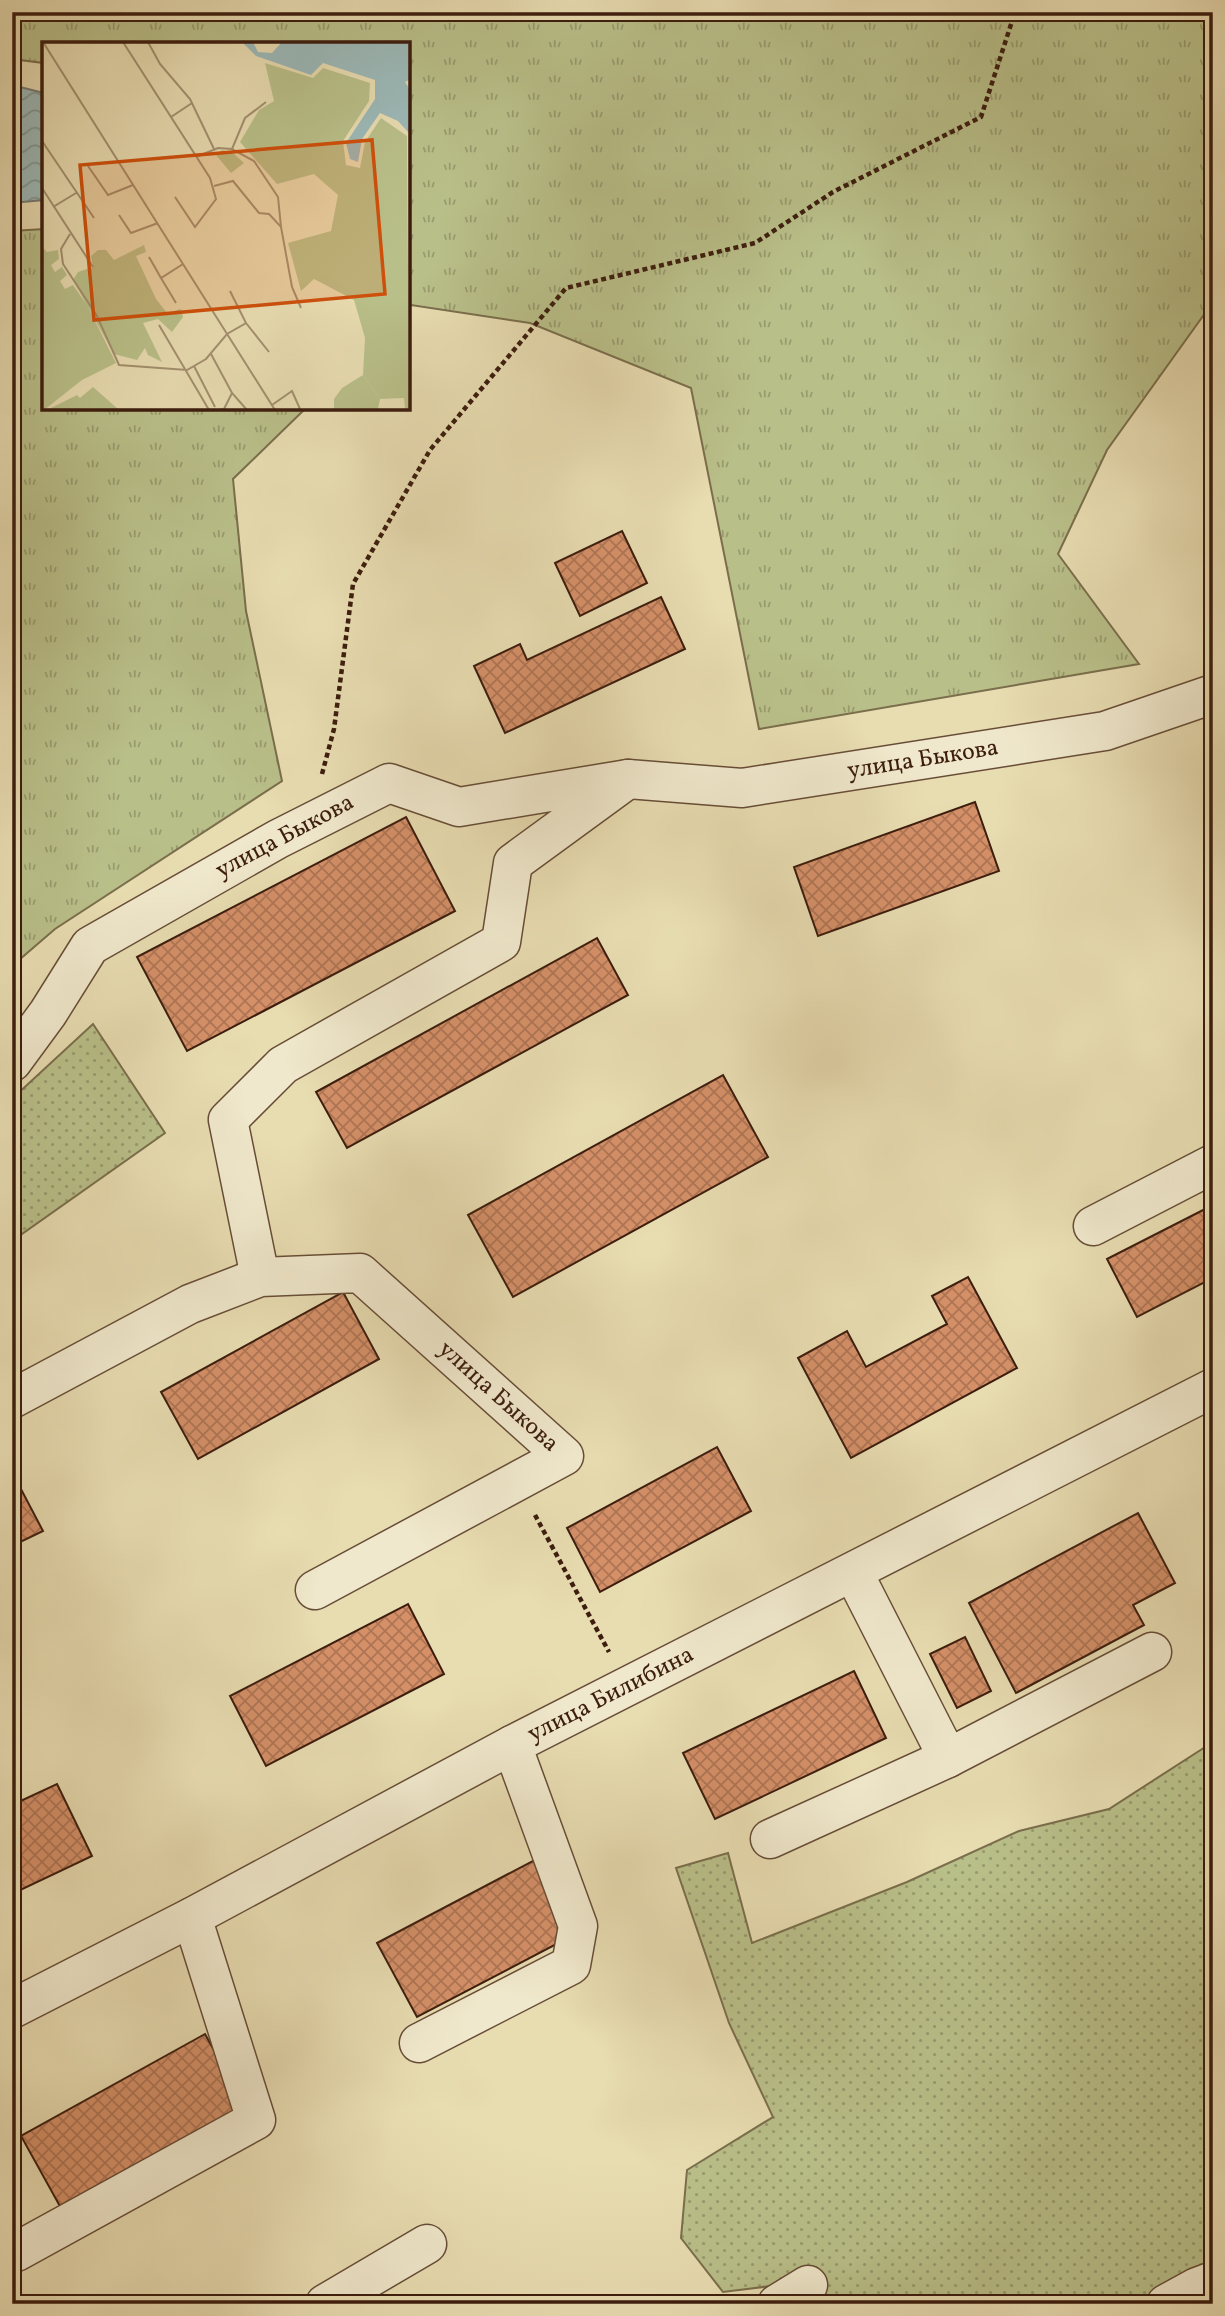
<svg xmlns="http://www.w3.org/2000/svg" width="1225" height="2316" font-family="Vollkorn,serif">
	<defs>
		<pattern id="grass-tufts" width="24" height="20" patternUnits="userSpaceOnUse" patternTransform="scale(1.75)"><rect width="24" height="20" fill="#b9bf89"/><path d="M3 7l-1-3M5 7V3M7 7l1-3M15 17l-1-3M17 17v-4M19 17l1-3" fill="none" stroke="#989b6e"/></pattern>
		<pattern id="park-dots" width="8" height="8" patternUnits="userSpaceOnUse" patternTransform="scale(1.75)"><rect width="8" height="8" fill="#b9bf89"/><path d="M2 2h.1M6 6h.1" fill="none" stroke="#989b6e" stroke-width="1.8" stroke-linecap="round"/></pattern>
		<pattern id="water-waves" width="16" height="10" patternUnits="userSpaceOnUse" patternTransform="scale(1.75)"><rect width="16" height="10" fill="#9cb9b8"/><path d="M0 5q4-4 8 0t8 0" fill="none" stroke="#809694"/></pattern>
		<pattern id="building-cross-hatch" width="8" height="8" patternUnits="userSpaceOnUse" patternTransform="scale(1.75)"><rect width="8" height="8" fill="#d59068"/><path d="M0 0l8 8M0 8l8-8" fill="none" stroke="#ae7554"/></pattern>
	</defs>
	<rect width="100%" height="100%" fill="#e8dcb1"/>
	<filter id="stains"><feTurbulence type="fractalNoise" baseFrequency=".00286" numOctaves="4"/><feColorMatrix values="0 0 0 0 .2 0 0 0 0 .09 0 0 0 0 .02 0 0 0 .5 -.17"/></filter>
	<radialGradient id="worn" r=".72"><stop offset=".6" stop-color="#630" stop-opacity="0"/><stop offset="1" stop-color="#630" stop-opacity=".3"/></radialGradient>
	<g fill="url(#grass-tufts)" stroke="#7a6e4c" stroke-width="2">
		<path d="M 12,12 L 1213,12 L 1213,302 L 1107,450 L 1058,554 L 1139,664 L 759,729 L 691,388 L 530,323 L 411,305 L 408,308 L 408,44 L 44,44 L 44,63 L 12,59 Z"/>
		<path d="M 44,229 L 44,408 L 306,408 L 233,479 L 246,611 L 282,781 L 55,929 L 12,966 L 12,231 Z"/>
	</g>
	<g fill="url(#park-dots)" stroke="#7a6e4c" stroke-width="2">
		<path d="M 93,1024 L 165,1133 L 12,1241 L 12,1104 L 15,1096 Z"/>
		<path d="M 1213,1742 L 1213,2284 L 1166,2304 L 816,2304 L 811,2281 L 723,2292 L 681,2238 L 687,2170 L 773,2117 L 729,2023 L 676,1868 L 728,1853 L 752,1943 L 907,1882 L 1019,1831 L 1109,1809 Z"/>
	</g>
	<path fill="url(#water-waves)" stroke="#767b74" stroke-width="2" d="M 12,85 L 44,93 L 44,200 L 12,203 Z"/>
	<g fill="url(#building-cross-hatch)" stroke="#3c1d0e" stroke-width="2">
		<path d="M 622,531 L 647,583 L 580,616 L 555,563 Z"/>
		<path d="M 661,597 L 685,649 L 505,733 L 474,666 L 520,644 L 527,660 Z"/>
		<path d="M 975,802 L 999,871 L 818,936 L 794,867 Z"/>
		<path d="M 406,817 L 455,911 L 187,1051 L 137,957 Z"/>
		<path d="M 597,938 L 628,995 L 347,1148 L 316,1092 Z"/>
		<path d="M 723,1075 L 768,1157 L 513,1297 L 468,1215 Z"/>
		<path d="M 1213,1205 L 1213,1278 L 1137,1317 L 1107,1259 Z"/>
		<path d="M 968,1277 L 1017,1368 L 851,1458 L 798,1358 L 847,1331 L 866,1367 L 947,1324 L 932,1296 Z"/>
		<path d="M 343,1292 L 379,1359 L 198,1459 L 161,1392 Z"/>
		<path d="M 717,1447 L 751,1511 L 600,1592 L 567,1528 Z"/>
		<path d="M 12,1472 L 43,1531 L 12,1546 Z"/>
		<path d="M 1138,1513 L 1175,1583 L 1133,1605 L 1144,1625 L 1016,1693 L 969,1603 Z"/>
		<path d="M 408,1604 L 444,1674 L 266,1766 L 230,1696 Z"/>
		<path d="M 965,1637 L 991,1691 L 957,1708 L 930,1654 Z"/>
		<path d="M 854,1671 L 886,1738 L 715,1819 L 683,1753 Z"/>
		<path d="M 57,1784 L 92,1856 L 12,1894 L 12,1805 Z"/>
		<path d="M 548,1853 L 587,1928 L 417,2017 L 377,1943 Z"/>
		<path d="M 205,2034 L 246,2108 L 62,2210 L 21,2136 Z"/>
	</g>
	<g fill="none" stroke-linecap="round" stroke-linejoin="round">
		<g stroke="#674d37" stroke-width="41">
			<g id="minor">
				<path d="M 628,779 L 742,788 L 1105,731 L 1213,694"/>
				<path d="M 12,1062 L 48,1013 L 90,946 L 278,839 L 389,783 L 459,807 L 628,779 L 513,863 L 501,942 L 283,1065 L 228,1120 L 260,1277"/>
				<path d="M 1093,1226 L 1213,1164"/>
				<path d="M 12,1399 L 190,1304 L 260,1277 L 360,1273 L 564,1456 L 315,1590"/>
				<path d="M 948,1758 L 1152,1652"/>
				<path d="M 770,1839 L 948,1758 L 853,1572"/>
				<path d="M 12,2009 L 192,1917 L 512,1745 L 1213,1388"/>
				<path d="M 419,2043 L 571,1965 L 578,1926 L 512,1745"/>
				<path d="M 16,2252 L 256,2120 L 192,1917"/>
				<path d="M 325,2304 L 427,2244"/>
				<path d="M 777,2304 L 808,2285"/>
				<path d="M 1166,2304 L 1197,2287 L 1213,2281"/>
			</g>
		</g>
		<g stroke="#3c1d0e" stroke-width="4.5" stroke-dasharray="5 3.5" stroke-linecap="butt">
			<path d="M 322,774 L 334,729 L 353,584 L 430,450 L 566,288 L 755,243 L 833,192 L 981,117 L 1015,12"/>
			<path d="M 535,1515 L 609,1652"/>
		</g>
		<use href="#minor" stroke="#f0e8cc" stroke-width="38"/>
	</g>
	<g text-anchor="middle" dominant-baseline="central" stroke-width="5" stroke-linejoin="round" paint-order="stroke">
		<g font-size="24" fill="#3c1d0e" stroke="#f0e8cc">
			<text transform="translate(923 760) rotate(-9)">улица Быкова</text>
			<text transform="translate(285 837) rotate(-28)">улица Быкова</text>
			<text transform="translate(498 1397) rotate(42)">улица Быкова</text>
			<text transform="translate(611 1695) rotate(-27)">улица Билибина</text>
		</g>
	</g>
	<g transform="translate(42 42)">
		<rect width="368" height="368" fill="#e8dcb1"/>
		<path d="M 223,21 L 271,36 L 281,26 L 328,41 L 327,59 L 301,99 L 304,123 L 318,126 L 323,100 L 339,76 L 365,94 L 367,367 L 363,367 L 362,356 L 338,357 L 321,333 L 323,296 L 312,258 L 272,237 L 259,249 L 246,201 L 289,189 L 296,153 L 272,132 L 235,142 L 198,100 L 217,68 L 232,59 ZM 0,205 L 5,210 L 16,208 L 17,217 L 9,223 L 13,230 L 20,225 L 25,233 L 18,239 L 23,247 L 31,243 L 45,263 L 74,321 L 40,338 L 2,368 Z" fill="#b9bf89"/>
		<path d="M 321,333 L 338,357 L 336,367 L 292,367 L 292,357 L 300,346 ZM 51,345 L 76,367 L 7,367 L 35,353 L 38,356 Z" fill="#b9bf89"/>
		<path d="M 180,108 L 192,112 L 202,121 L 189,131 L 174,113 ZM 102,203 L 104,210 L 94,214 L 114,257 L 125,271 L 139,267 L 141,275 L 130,290 L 116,277 L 101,281 L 120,320 L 106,313 L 103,306 L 95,318 L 72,312 L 31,238 L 36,230 L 51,225 L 49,214 L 56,208 L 64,208 L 72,218 Z" fill="#b9bf89"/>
		<path d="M 200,0 L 211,0 L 216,10 L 230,11 L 240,0 L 367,0 L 367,38 L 363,40 L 367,46 L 367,91 L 356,79 L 338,71 L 320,97 L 316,120 L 308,117 L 304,101 L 333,57 L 333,38 L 281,21 L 269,33 L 214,14 Z" fill="#9cb9b8"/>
		<path fill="none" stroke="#a39070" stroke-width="2" d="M 1,0 L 233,368M 81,0 L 168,136 L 174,157 L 153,185 L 133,155M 106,0 L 118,22 L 148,57 L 172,107M 129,75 L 150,61M 0,99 L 52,176M 190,107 L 203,76 L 224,60M 154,115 L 176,106 L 190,107 L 212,119 L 236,155 L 239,185 L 227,172 L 217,171 L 191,139 L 172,144M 46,124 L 66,153 L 91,143M 0,146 L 51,225M 11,165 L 34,151M 77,173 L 89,191 L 116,181M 239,185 L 250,245 L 259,266M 28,192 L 19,207 L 21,222 L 55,274 L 77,323 L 145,328 L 164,317 L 185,292 L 204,281 L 188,249M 107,215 L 119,236 L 141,222M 119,236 L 134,261M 204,281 L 227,310M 117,283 L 167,368M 169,312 L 190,351 L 205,368M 152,324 L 173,365M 230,363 L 250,349 L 258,367M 177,368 L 182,367 L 190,351"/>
		<path fill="#ce500c" fill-opacity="0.15" stroke="#ce500c" stroke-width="3.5" d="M 330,98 L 343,252 L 52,278 L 38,123 Z"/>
		<rect width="368" height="368" fill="none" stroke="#3c1d0e" stroke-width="3.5"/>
	</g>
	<rect width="1225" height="2316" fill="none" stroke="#e8dcb1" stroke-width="42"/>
	<rect x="14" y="14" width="1197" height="2288" fill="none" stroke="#3c1d0e" stroke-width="3.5"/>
	<rect x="21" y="21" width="1183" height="2274" fill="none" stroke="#3c1d0e" stroke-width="2"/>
	<rect width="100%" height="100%" filter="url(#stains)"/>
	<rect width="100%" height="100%" fill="url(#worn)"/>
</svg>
